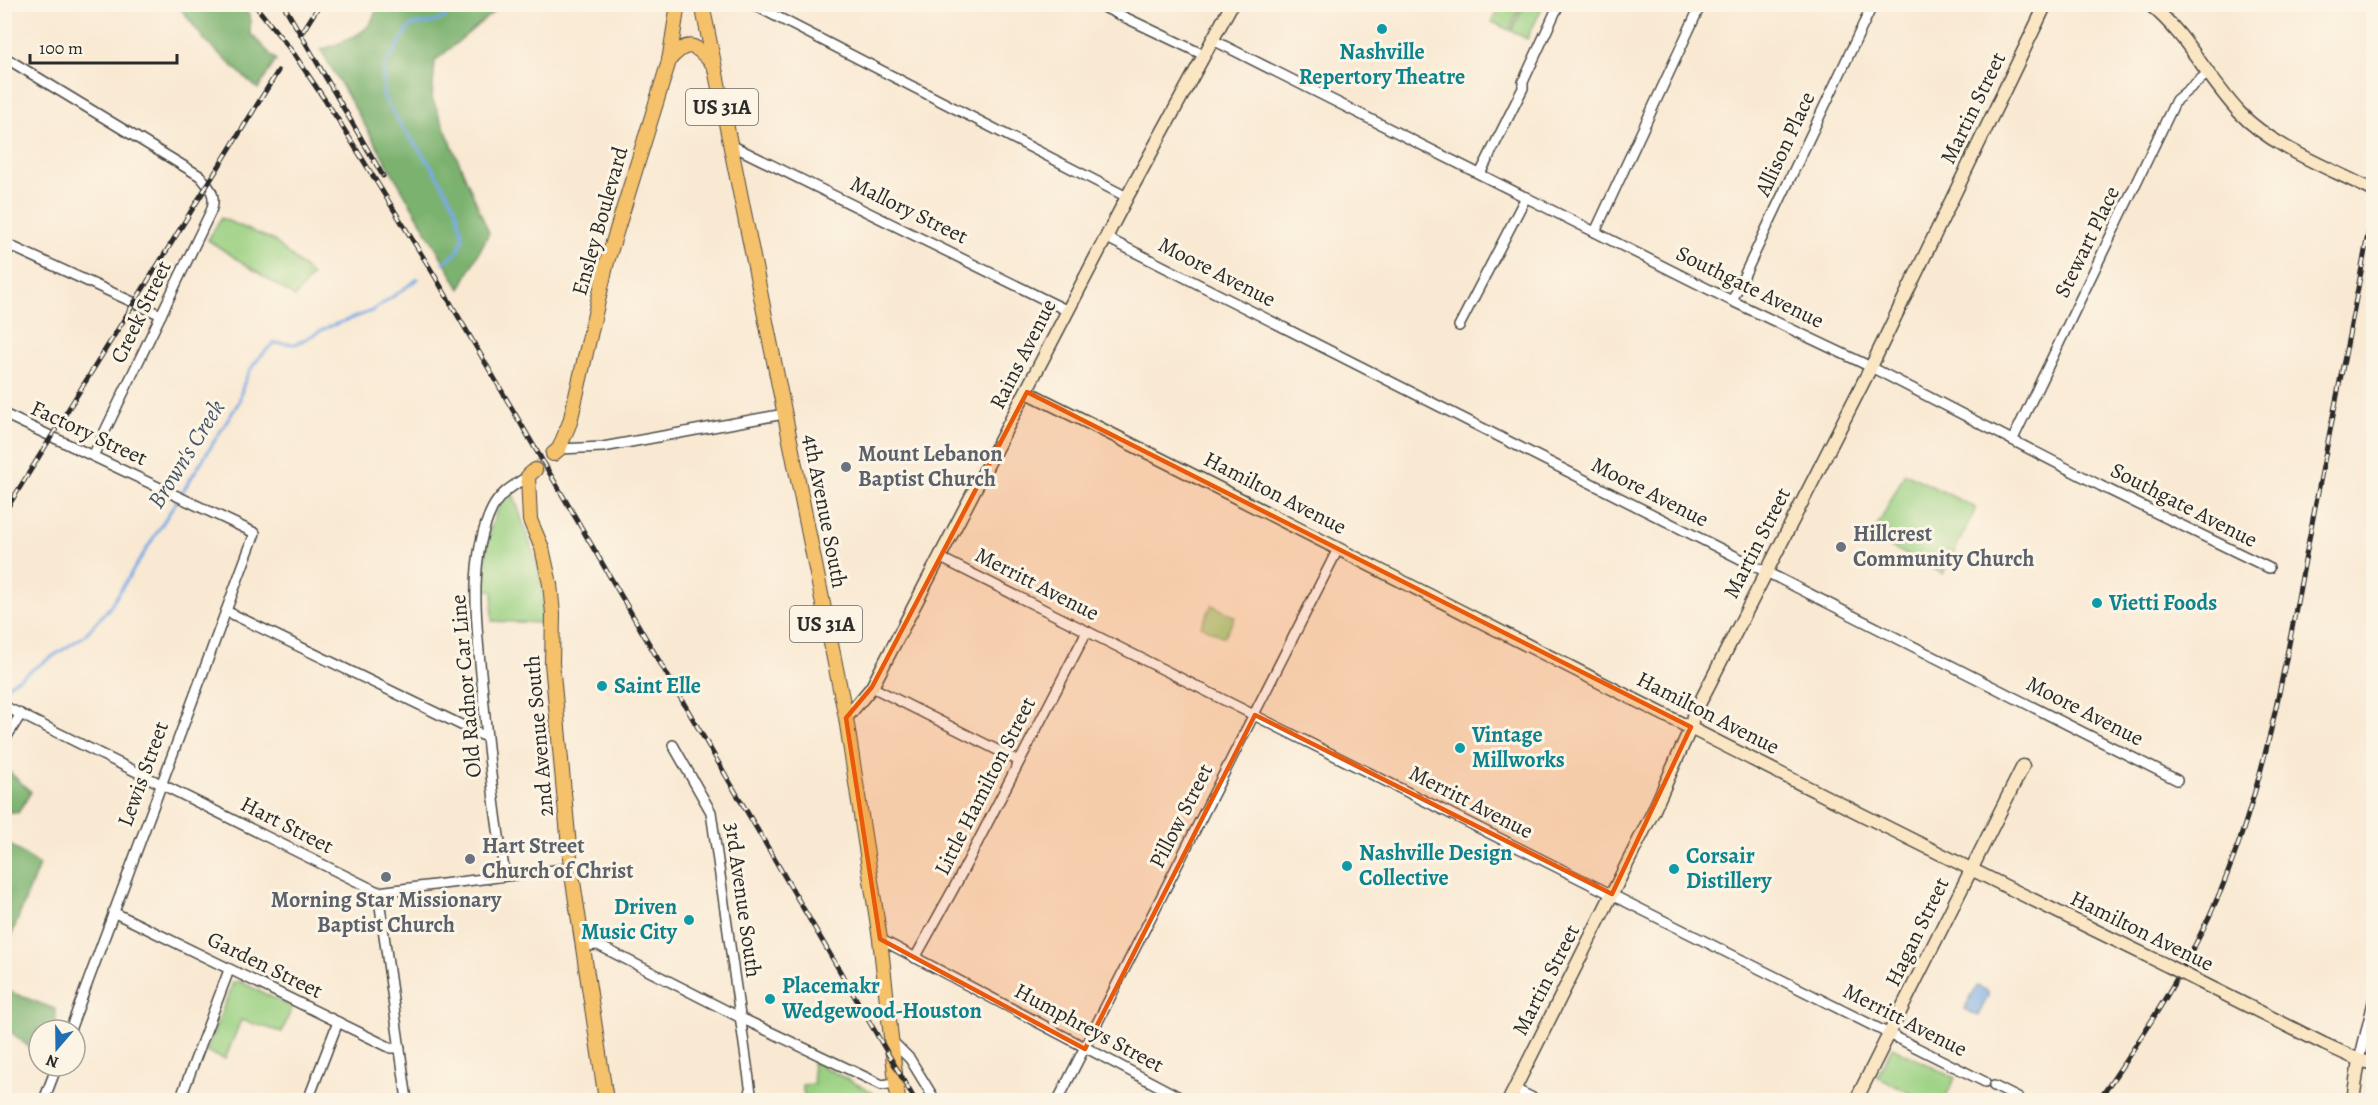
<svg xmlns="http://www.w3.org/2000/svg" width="2378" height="1105" font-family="Alegreya,serif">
	<rect width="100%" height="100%" fill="#fcf5e5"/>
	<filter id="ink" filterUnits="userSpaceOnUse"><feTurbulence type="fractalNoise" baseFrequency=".0167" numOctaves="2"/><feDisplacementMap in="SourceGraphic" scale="12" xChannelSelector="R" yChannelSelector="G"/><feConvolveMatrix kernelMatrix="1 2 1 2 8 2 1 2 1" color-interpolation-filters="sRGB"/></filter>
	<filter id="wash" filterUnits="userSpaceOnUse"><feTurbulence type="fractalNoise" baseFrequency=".008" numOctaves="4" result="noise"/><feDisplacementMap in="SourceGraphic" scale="24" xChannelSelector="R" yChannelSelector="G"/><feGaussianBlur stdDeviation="1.35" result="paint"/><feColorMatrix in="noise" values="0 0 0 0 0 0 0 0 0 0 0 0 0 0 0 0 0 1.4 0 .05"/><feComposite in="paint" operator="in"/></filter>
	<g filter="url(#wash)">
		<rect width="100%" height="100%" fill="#f9e9d3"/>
		<g fill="#9ad081" stroke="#627e56" stroke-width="1.5">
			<path d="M 1500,5 L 1521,5 L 1509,30 L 1492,22 Z"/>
			<path d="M 1524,5 L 1543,6 L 1527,39 L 1511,31 Z"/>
			<path d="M 221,218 L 273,240 L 312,275 L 295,297 L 208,240 Z"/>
			<path d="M 1905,473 L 1976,508 L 1943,574 L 1872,537 Z"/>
			<path d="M 509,494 L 514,496 L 539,570 L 542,590 L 542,623 L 492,621 L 493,591 L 483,589 C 485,561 487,514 509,494 Z"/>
			<path d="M 1212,605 L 1235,617 L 1224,637 L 1201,626 Z"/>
			<path d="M 239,981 L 292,1007 L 282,1032 L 241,1020 L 225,1059 L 206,1052 L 233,983 Z"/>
			<path d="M 1892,1047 L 1955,1078 L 1944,1100 L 1924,1100 L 1877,1077 Z"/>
			<path d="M 812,1061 L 872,1092 L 881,1100 L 805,1100 L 802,1085 L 814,1084 Z"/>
		</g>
		<g fill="#7bb26f" stroke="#536e4d" stroke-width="1.5">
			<path d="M 178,5 L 239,5 L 250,16 L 250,33 L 276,60 L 258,89 L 206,42 Z"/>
			<path d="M 381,5 L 502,5 L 435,61 L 432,98 L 489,233 L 460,289 L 321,50 C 335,44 358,38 369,25 C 375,18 373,12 381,5 Z"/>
			<path d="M 4,767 L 31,792 L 18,813 L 5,811 Z"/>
			<path d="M 5,841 L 39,865 L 5,952 Z"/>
			<path d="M 5,990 L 55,1009 L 57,1030 L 39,1030 L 39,1043 L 31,1049 L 5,1027 Z"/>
		</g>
		<path fill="#79aae4" stroke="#526a88" stroke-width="1.5" d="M 1977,986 L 1988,991 L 1988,996 L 1978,1016 L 1964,1009 Z"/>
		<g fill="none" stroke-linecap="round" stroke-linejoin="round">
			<g stroke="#79aae4" stroke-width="3">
				<path d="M 443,263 L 457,253 L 463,238 L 456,208 L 432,167 L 402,127 L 383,97 L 384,67 L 411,25 C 434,23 443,23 458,4"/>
				<path d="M 4,688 L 84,636 L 110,607 L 239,402 C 244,375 253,362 274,343 L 296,344 L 328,327 L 372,311 L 418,279"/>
			</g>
		</g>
	</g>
	<g filter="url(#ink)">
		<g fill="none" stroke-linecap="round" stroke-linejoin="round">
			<path stroke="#d0c3b1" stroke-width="14" stroke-dasharray="14 7" stroke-linecap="butt" d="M 535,470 L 553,454"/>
			<g stroke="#4a4844" stroke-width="12">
				<g id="street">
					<path d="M 752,4 L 1127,197"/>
					<path d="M 1097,4 L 1204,55"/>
					<path d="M 1213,40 L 1732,301 L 1871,367 L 2101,486 L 2269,568"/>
					<path d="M 4,57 L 200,176 C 210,188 217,195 211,211 L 93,456"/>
					<path d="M 731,145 L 1068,311"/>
					<path d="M 1480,174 L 1523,88 L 1523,82 L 1559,4"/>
					<path d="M 1595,232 L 1701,4"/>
					<path d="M 1107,238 L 2177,780"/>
					<path d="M 4,243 L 161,315"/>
					<path d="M 1732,301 L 1873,4"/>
					<path d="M 1459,326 L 1526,197"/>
					<path d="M 4,414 L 255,533 L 70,1030"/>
					<path d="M 2013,439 L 2176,100 L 2208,73"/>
					<path d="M 559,449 L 603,447 L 784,414"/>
					<path d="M 939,557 L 1985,1082"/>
					<path d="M 226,611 L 486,737"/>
					<path d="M 872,687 L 1019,761"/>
					<path d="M 4,706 L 378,892 L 571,868"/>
					<path d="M 4,741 L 21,714"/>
					<path d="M 673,745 L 711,812 L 752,1100"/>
					<path d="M 505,875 C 495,815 488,754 483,694 C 478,637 466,562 492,509 C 500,493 513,486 528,476"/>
					<path d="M 378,892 L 407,1100"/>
					<path d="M 113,912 L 391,1048 L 400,1048"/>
					<path d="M 880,939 L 1185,1100"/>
					<path d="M 584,946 L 598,945 L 741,1018 L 882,1085 L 895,1083"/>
					<path d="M 915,958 L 955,886 L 1087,631"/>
					<path d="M 891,1040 L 910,1059 L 935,1100"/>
					<path d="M 2359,1060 L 2374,998"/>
					<path d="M 1994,1086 L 2020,1099"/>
					<path d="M 1515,1089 L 1537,1100"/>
					<path d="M 44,1100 L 57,1066"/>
					<path d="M 180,1100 L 229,970"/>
					<path d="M 308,1100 L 338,1022"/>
					<path d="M 1058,1100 L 1338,549"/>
				</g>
			</g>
			<g stroke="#4a4844" stroke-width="15">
				<g id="secondary">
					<path d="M 2149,4 C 2187,34 2207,78 2240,113 C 2272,147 2332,169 2374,191"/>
					<path d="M 1027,392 C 1408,582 1785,780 2168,966"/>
					<path d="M 846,718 L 872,687 L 1127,197 L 1232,4"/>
					<path d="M 2198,981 L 2324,1044 L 2359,1060 L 2374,1064"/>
					<path d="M 1509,1100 L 1653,812 L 1691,727 L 1693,716 L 1871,367 L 2046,4"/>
					<path d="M 1856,1100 L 2023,766"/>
					<path d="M 2353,1100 L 2359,1060"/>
				</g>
			</g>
			<g stroke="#4a4844" stroke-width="16">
				<g id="primary">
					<path d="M 702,4 L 846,718 L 880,939 L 898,1100"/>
					<path d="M 669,60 C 688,39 695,44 712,63"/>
					<path d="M 553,454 L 559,449 L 570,422 L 607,262 L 669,61 L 678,4"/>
					<path d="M 535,470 L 528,476 L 530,520 L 542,548 L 550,584 L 553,614 L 552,663 L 571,868 L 606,1100"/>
				</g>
			</g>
			<use href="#street" stroke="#fff" stroke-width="9"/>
			<use href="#secondary" stroke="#fbe6c4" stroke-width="12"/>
			<use href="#primary" stroke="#f5c16b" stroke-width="14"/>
			<g stroke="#2b2b2b" stroke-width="5">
				<g id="rail">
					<path d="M 254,4 L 294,54 L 337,118 L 433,273 L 915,1100"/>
					<path d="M 283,4 L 383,176"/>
					<path d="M 303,31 L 320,4"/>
					<path d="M 4,513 L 278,71"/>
					<path d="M 2099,1100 C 2145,1033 2189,966 2221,890 C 2268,776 2287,654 2310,534 C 2331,422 2355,312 2374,200"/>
				</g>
			</g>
			<use href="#rail" stroke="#fcf5e5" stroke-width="3" stroke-dasharray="9" stroke-linecap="butt"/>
			<g stroke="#4a4844" stroke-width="15" stroke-linecap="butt">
				<path id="secondary-bridge" d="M 2168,966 L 2198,981"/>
			</g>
			<use href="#secondary-bridge" stroke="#fbe6c4" stroke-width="12"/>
		</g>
	</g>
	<path fill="#e8590c" fill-opacity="0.2" stroke="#e8590c" stroke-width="4.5" stroke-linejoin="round" d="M 1027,392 L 1691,727 L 1612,894 L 1255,715 L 1085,1049 L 880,939 L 846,718 L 872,687 Z"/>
	<g fill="#0f9aa8" stroke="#fcf5e5" stroke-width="2">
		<circle cx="1382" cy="29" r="6"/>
		<circle cx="2097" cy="603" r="6"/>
		<circle cx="602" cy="686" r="6"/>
		<circle cx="1460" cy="748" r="6"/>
		<circle cx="1347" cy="866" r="6"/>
		<circle cx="1674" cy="869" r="6"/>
		<circle cx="689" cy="920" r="6"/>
		<circle cx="770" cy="999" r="6"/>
	</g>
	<g fill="#6b7280" stroke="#fcf5e5" stroke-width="2">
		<circle cx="846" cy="467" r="6"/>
		<circle cx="1841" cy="547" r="6"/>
		<circle cx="470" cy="859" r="6"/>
		<circle cx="386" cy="877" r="6"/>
	</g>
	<g text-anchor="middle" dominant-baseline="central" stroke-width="6" stroke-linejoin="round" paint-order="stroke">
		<g fill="#fcf5e5" stroke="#6a6863" stroke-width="1.5">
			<rect x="686" y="89" width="72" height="36" rx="4.5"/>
			<rect x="790" y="606" width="72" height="36" rx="4.5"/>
		</g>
		<g font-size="21" font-weight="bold" fill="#2b2b2b">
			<text x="722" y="107">US 31A</text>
			<text x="826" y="624">US 31A</text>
		</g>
		<g font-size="22" font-weight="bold" fill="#0d838f" stroke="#fcf5e5" text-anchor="start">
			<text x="1382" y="52" text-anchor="middle">Nashville<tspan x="1382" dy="25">Repertory Theatre</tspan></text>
			<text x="2109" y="603">Vietti Foods</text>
			<text x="614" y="686">Saint Elle</text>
			<text x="1472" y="735">Vintage<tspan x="1472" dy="25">Millworks</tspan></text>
			<text x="1359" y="853">Nashville Design<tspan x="1359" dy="25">Collective</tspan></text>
			<text x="1686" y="856">Corsair<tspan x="1686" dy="25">Distillery</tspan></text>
			<text x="677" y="907" text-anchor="end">Driven<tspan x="677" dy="25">Music City</tspan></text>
			<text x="782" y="986">Placemakr<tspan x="782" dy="25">Wedgewood-Houston</tspan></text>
		</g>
		<g font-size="22" fill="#2b2b2b" stroke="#fcf5e5">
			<text transform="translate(1973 108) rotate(-64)">Martin Street</text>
			<text transform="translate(1785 144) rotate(-65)">Allison Place</text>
			<text transform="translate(909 210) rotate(26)">Mallory Street</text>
			<text transform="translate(600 221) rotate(-74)">Ensley Boulevard</text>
			<text transform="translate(2087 242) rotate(-64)">Stewart Place</text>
			<text transform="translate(1217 272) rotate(27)">Moore Avenue</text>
			<text transform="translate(1750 287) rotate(26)">Southgate Avenue</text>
			<text transform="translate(141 312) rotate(-64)">Creek Street</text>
			<text transform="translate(1023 354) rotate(-63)">Rains Avenue</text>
			<text transform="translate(89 433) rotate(25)">Factory Street</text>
			<text transform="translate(1650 492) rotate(27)">Moore Avenue</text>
			<text transform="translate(1275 493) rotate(27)">Hamilton Avenue</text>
			<text transform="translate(2184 505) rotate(27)">Southgate Avenue</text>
			<text transform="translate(825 511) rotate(79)">4th Avenue South</text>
			<text transform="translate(1757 543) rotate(-63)">Martin Street</text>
			<text transform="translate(1037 584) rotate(27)">Merritt Avenue</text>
			<text transform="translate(466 686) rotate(-95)">Old Radnor Car Line</text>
			<text transform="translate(2085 711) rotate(27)">Moore Avenue</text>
			<text transform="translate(1708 713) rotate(27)">Hamilton Avenue</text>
			<text transform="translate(539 736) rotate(-95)">2nd Avenue South</text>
			<text transform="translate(143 774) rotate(-70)">Lewis Street</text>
			<text transform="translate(985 786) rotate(-63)">Little Hamilton Street</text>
			<text transform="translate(1471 802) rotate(27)">Merritt Avenue</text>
			<text transform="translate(1181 816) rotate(-63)">Pillow Street</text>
			<text transform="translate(287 825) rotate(27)">Hart Street</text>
			<text transform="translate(743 900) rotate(82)">3rd Avenue South</text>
			<text transform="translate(2142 931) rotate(26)">Hamilton Avenue</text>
			<text transform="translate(1917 932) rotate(-64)">Hagan Street</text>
			<text transform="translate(265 965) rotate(26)">Garden Street</text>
			<text transform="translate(1546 980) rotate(-63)">Martin Street</text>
			<text transform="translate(1905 1020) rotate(27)">Merritt Avenue</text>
			<text transform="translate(1089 1028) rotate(28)">Humphreys Street</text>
		</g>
		<g font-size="22" font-weight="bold" fill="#5b616d" stroke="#fcf5e5" text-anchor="start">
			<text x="858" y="454">Mount Lebanon<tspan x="858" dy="25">Baptist Church</tspan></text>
			<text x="1853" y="534">Hillcrest<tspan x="1853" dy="25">Community Church</tspan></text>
			<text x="482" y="846">Hart Street<tspan x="482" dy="25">Church of Christ</tspan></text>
			<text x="386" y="900" text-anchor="middle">Morning Star Missionary<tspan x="386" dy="25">Baptist Church</tspan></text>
		</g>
		<g font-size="24" font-style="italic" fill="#46576c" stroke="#fcf5e5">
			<text transform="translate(186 454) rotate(-58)">Brown's Creek</text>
		</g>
	</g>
	<rect width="2378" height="1105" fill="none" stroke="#fcf5e5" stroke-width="24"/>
	<g transform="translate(57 1048) rotate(200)"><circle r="28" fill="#fcf5e5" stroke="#a8a49b" stroke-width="1.5"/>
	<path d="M0-4.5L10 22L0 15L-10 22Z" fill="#1f6fb2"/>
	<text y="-9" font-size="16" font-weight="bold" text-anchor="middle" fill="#2b2b2b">N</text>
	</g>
	<path d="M30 54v9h147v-9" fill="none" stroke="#2b2b2b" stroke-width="3"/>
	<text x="39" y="54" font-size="18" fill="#2b2b2b" stroke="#fcf5e5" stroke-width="4.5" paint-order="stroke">100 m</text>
</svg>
